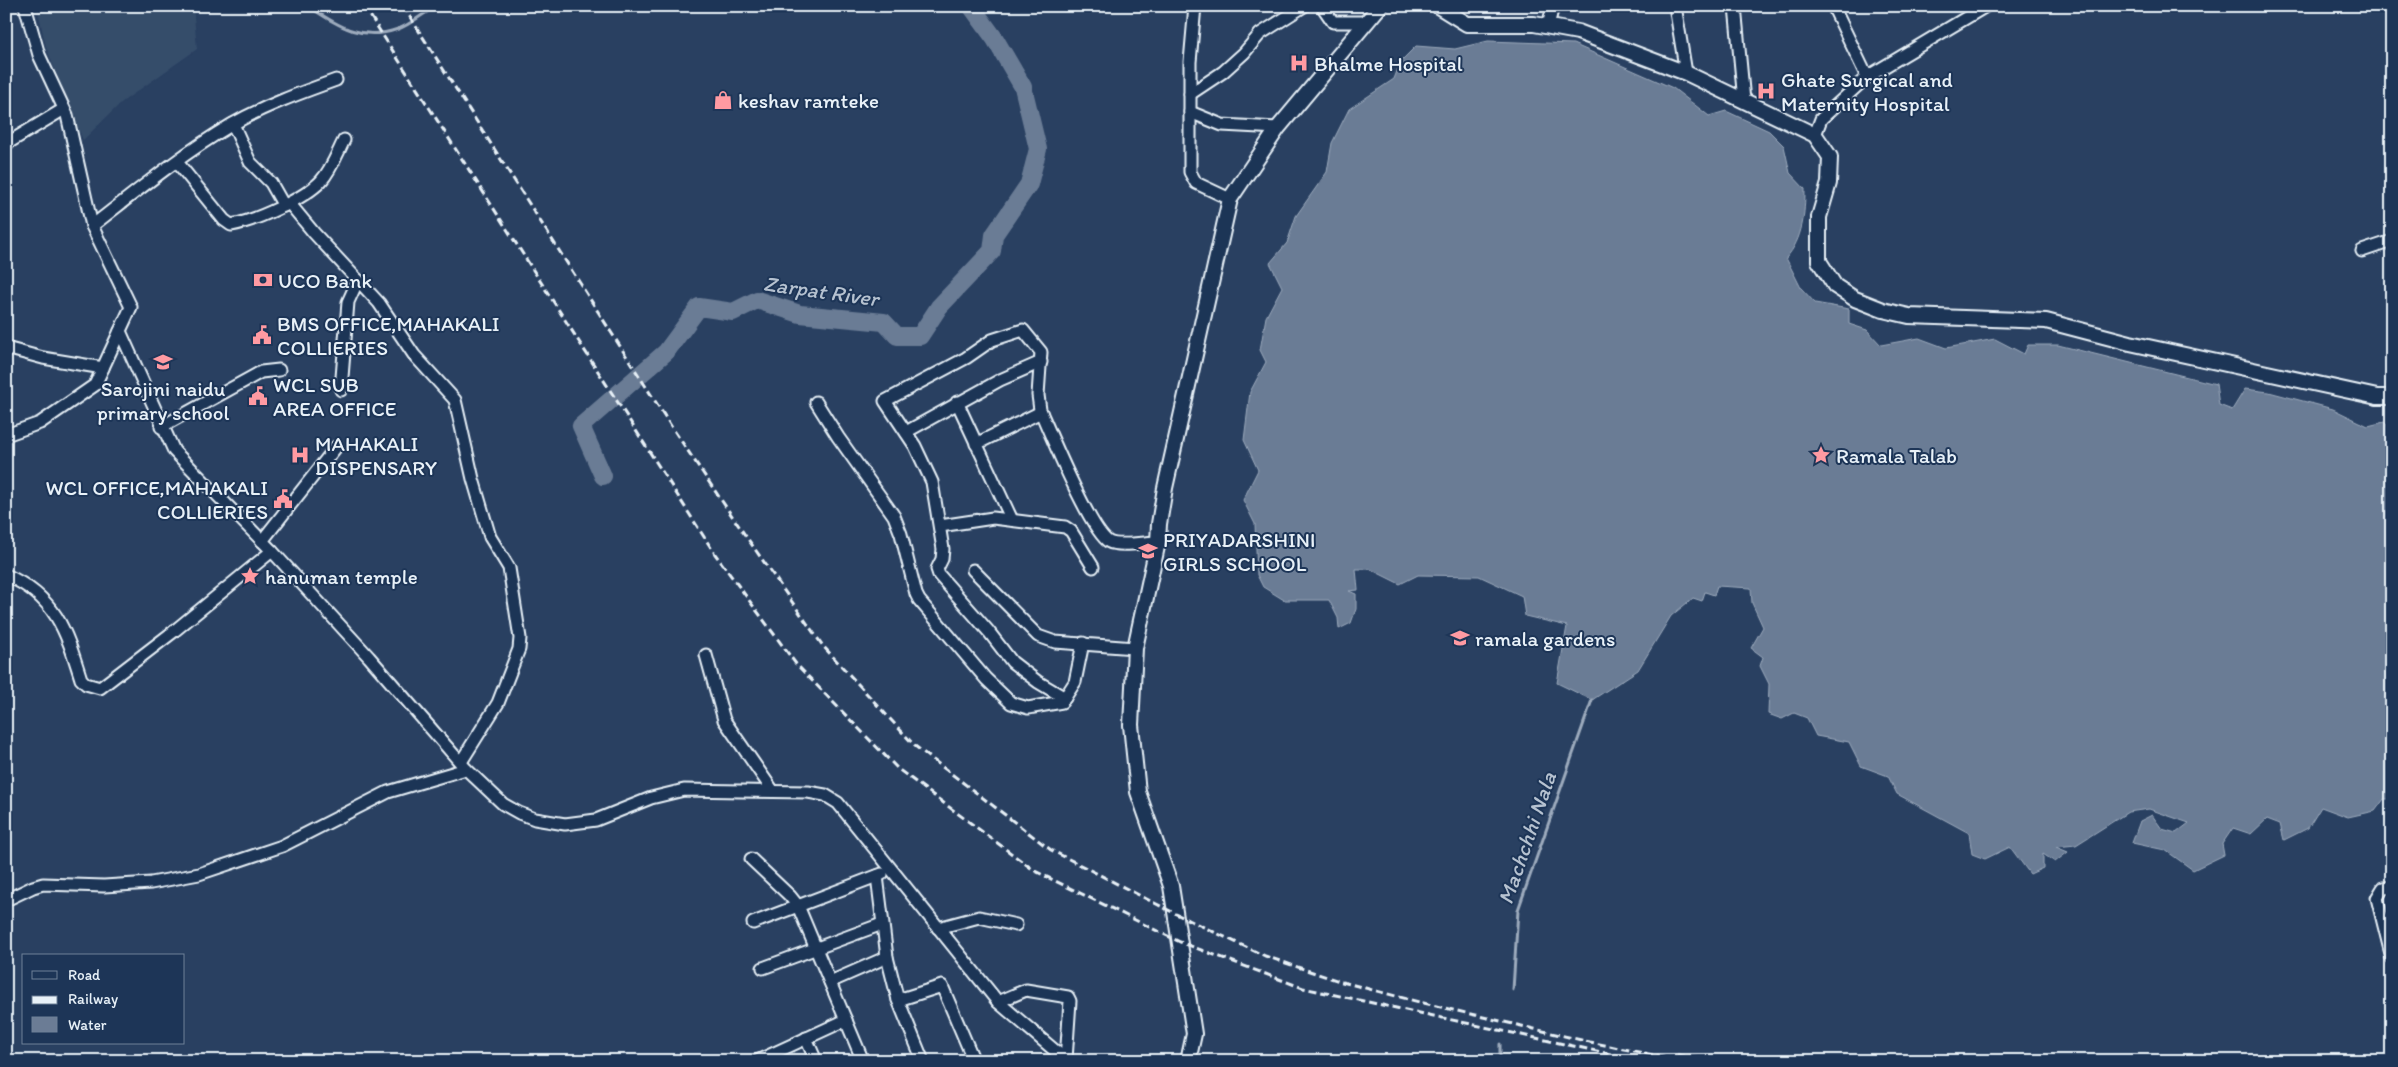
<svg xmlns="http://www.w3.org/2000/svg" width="2398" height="1067" font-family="Itim,sans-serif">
	<rect width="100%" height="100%" fill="#294061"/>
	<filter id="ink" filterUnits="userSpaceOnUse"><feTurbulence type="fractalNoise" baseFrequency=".02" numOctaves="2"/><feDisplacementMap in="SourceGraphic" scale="10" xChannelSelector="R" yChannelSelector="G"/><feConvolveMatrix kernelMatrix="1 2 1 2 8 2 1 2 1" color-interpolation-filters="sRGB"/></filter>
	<g filter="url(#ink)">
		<path fill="#364d6b" d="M 37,6 L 193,6 L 197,49 L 122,102 L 83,140 L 46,47 Z"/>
		<path fill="#6b7c95" stroke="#9dabbd" d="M 1488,41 L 1573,44 L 1673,88 L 1709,116 L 1726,111 L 1769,131 L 1784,146 L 1790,173 L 1805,189 C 1805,213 1803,239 1786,258 L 1801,288 L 1815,303 L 1849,309 L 1849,324 L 1867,330 L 1881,345 L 1919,338 L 1946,348 L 1995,339 L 2024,354 L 2028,345 L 2058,345 L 2216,384 L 2219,405 L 2232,410 L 2245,389 L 2269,392 L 2333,409 L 2368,426 L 2384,422 L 2392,431 L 2392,799 L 2384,799 L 2375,811 L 2348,817 L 2321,807 L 2308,828 L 2284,840 L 2280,824 L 2267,819 L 2251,834 L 2233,828 L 2222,844 L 2224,855 L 2193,870 L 2165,850 L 2132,843 L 2140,821 L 2152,815 L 2162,829 L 2176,833 L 2189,823 L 2149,809 L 2128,812 L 2076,845 L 2056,847 L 2068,852 L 2055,862 L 2043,854 L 2043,868 L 2030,874 L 2010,847 L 1985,859 L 1972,854 L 1969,833 L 1897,794 L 1888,776 L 1861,766 L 1849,742 L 1816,736 L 1807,718 L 1794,713 L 1782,719 L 1768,714 L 1769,684 L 1760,666 L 1763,657 L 1751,648 L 1763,627 L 1752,603 L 1751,588 L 1717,586 L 1714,595 L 1705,592 L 1702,601 L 1693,598 L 1671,616 L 1638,670 L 1592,700 L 1557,683 L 1567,626 L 1525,616 L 1522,596 L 1479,576 L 1418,575 L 1400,584 L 1370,569 L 1356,569 L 1358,590 L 1349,591 L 1356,594 L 1356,609 L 1351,623 L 1339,629 L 1338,618 L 1329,600 L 1284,600 L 1263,587 L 1257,575 L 1255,524 L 1243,500 L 1258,470 L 1244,440 L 1250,392 L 1266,362 L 1260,350 L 1266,317 L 1282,287 L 1270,263 L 1287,243 L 1296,216 L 1327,172 L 1332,143 L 1349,109 L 1394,79 L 1401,61 L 1416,46 L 1455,49 Z"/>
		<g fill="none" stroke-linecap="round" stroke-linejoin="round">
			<g stroke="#9dabbd" stroke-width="3">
				<path d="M 308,6 C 339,26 361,42 398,29 C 413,24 424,11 439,6"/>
				<path d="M 1513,990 L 1518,910 L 1592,700"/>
				<path d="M 1500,1061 L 1500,1044"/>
			</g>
			<path stroke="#6b7c95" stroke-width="18" d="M 603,476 L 581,426 L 666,352 L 699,307 L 733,312 L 757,300 L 800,314 L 884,322 L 897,336 L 920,336 L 939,307 L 992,251 L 994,235 L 1029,184 L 1038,149 L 1023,87 L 995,39 L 971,6"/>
			<g stroke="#e8f1f8" stroke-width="15">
				<g id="minor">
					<path d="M 1195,6 L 1190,62 L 1190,172 L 1196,183 L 1230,199"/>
					<path d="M 1322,6 L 1333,22 L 1367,22"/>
					<path d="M 1675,6 L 1686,73"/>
					<path d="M 1735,6 L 1744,101"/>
					<path d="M 1833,6 L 1867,77"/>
					<path d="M 1548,26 L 1553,6"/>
					<path d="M 1190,94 L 1223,72 L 1244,53 L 1260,34 L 1304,6"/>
					<path d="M 1190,112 L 1222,125 L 1278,128"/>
					<path d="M 233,124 L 250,162 L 271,183 L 284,206"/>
					<path d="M 1815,135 L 1821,119 L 1867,77 L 1986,6"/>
					<path d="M 6,144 L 64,109"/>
					<path d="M 177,162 L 224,220 L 231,225 C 255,221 304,199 321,181 C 331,170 337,154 344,140"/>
					<path d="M 290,204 L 314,233 L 379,303 L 414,355 L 455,400 L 473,479 L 490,537 L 509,568 L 520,638 L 519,649 L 498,703 L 461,762"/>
					<path d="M 92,226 C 137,191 182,154 231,125 C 264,106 300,93 336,80"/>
					<path d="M 2362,251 L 2392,241"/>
					<path d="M 120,331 L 174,451 L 272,551 L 369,657 L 466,769 L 503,804 L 519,813 L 535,819 L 565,824 L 596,820 L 651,798 L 684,790 L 808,792 L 825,795 L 838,803 L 998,1002 L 1067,1061"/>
					<path d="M 6,348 L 43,358 L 103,368"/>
					<path d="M 341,390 L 348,302 L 358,280"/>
					<path d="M 816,402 L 838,437 L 894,516 L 901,534 L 916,594 L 919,600 L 986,679 L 1011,703 L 1028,708 L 1062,702 L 1075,682 L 1083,643"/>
					<path d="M 957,402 L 1012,520"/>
					<path d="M 161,427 L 261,372 L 279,370"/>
					<path d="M 906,432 L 1000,380 L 1041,362"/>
					<path d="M 6,435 L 40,423 L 95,385 L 131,307 L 92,226 L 67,115 L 39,55 L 25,6"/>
					<path d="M 976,444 L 1041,412"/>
					<path d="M 940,526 L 993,518 L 1065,527 L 1071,531 L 1093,567"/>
					<path d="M 262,541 L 336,447"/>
					<path d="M 973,570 L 1038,636 L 1055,642 L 1135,648"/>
					<path d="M 6,575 C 56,597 66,631 81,679 L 86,684 L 100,688 L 173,632 L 272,551"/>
					<path d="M 706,655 L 724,720 L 773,791"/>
					<path d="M 1065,698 L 1038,682 L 1012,662 L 989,632 L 939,575 L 937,569 L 942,559 L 943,549 L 932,482 L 915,446 L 885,401 L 966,358 L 992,340 L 1023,330 L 1041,352 L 1038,395 L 1040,410 C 1050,433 1091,532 1109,542 C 1118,547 1147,542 1158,542"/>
					<path d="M 751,859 L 790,896 L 798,906 L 863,1061"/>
					<path d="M 877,876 L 887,957 L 898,1000 L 923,1061"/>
					<path d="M 2392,887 L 2383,888 L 2377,898 L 2392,958"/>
					<path d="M 6,900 L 33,887 L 43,884 L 104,886 L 151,883 L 199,874 L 282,846 L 388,792 L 466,769"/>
					<path d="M 753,923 L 882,874"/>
					<path d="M 938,928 L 979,917 L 1016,925"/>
					<path d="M 763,968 L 882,924"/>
					<path d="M 830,982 L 887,957"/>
					<path d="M 898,1000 L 942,986 L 974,1061"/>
					<path d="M 998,1002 L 1026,990 L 1068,997 L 1070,1001 L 1066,1060"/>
					<path d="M 806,1038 L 816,1061"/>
					<path d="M 757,1061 L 846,1020"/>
				</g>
			</g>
			<g stroke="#e8f1f8" stroke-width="18">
				<g id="tertiary">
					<path d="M 1438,6 L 1467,24 L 1534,24 L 1578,32 L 1686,73 L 1815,135 L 1830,157 L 1829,183 L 1819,217 L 1819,261 L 1835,286 L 1855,299 L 1883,310 L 1909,316 L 2046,321 L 2130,343 L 2377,397 L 2392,397"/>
					<path d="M 1188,1061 L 1194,1034 L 1171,886 L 1138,792 L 1131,725 L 1135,648 L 1158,542 L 1159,524 L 1165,488 L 1230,199 L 1278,128 L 1380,6"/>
				</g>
			</g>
			<use href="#minor" stroke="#1d3557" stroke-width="11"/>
			<use href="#tertiary" stroke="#1d3557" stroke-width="14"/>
			<g stroke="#e8f1f8" stroke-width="3" stroke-dasharray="8 4" stroke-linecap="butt">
				<path d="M 364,6 L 715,554 L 796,664 L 898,769 L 1035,871 L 1180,942 L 1303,988 L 1643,1061"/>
				<path d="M 403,6 L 671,426 L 745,535 L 823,646 L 915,746 L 1051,850 L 1176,914 L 1265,956 L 1342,982 L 1419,1002 L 1590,1042 L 1682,1061"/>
				<path d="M 1677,1055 L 1714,1061"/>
			</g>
		</g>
	</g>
	<defs>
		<g id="hospital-bare" transform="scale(1.5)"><path d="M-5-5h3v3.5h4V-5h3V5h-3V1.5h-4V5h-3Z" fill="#ff9aa2" stroke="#1d3557" stroke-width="2.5" paint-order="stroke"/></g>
		<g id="shop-bare" transform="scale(1.5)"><path d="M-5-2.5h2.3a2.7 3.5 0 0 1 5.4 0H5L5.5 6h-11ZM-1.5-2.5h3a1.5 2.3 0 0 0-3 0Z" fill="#ff9aa2" stroke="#1d3557" stroke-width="2.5" paint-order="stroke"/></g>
		<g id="bank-bare" transform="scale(1.5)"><path d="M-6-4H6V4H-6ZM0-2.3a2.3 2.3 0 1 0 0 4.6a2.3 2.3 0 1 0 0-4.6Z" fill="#ff9aa2" stroke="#1d3557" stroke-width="2.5" paint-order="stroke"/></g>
		<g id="civic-bare" transform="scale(1.5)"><path d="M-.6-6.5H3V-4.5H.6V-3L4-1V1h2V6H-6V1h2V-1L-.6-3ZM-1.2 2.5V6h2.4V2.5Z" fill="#ff9aa2" stroke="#1d3557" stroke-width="2.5" paint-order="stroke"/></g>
		<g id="school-bare" transform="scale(1.5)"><path d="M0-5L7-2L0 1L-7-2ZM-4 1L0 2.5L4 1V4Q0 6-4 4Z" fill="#ff9aa2" stroke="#1d3557" stroke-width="2.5" paint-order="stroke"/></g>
		<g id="sight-bare" transform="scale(1.5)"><path d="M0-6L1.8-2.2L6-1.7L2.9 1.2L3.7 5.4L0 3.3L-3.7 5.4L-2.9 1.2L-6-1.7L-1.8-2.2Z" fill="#ff9aa2" stroke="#1d3557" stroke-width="2.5" paint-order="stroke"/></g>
	</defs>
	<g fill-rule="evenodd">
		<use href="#hospital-bare" x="1299" y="63"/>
		<use href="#hospital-bare" x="1766" y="91"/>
		<use href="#shop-bare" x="723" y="100"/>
		<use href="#bank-bare" x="263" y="280"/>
		<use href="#civic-bare" x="262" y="335"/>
		<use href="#school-bare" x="163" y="362"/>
		<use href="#civic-bare" x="258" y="396"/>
		<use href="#hospital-bare" x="300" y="455"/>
		<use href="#sight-bare" x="1821" y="455"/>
		<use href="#civic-bare" x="283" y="499"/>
		<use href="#school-bare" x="1148" y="551"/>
		<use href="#sight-bare" x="250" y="576"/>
		<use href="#school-bare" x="1460" y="638"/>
	</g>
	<g text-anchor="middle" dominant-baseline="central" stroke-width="4" stroke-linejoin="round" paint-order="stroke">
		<g font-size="21" fill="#e8f1f8" stroke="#1d3557" text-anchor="start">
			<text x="1314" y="63">Bhalme Hospital</text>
			<text x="1781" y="79">Ghate Surgical and<tspan x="1781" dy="24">Maternity Hospital</tspan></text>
			<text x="738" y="100">keshav ramteke</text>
			<text x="278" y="280">UCO Bank</text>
			<text x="277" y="323">BMS OFFICE,MAHAKALI<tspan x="277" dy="24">COLLIERIES</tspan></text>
			<text x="273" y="384">WCL SUB<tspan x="273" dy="24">AREA OFFICE</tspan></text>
			<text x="163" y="388" text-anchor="middle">Sarojini naidu<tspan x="163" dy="24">primary school</tspan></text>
			<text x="315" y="443">MAHAKALI<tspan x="315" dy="24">DISPENSARY</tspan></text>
			<text x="1836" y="455">Ramala Talab</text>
			<text x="268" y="487" text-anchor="end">WCL OFFICE,MAHAKALI<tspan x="268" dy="24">COLLIERIES</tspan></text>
			<text x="1163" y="539">PRIYADARSHINI<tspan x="1163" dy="24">GIRLS SCHOOL</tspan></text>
			<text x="265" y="576">hanuman temple</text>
			<text x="1475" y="638">ramala gardens</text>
		</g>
		<g font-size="22" font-style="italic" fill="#b6c2d0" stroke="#1d3557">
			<text transform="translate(821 291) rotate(8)">Zarpat River</text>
			<text transform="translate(1527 838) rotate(-71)">Machchhi Nala</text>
		</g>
	</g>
	<rect width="2398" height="1067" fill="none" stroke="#1d3557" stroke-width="25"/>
	<rect x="12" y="12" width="2373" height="1042" fill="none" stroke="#e8f1f8" stroke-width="2" filter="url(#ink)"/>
	<rect x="22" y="954" width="162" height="90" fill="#1d3557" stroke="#6e8097"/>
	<rect x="32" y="971" width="25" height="8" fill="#1d3557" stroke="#6e8097"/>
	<text x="68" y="980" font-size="15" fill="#e8f1f8">Road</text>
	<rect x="32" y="996" width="25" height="8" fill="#e8f1f8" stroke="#6e8097"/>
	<text x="68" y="1004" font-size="15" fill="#e8f1f8">Railway</text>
	<rect x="32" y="1017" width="25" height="15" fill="#6b7c95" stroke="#6e8097"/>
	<text x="68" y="1030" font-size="15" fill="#e8f1f8">Water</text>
</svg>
